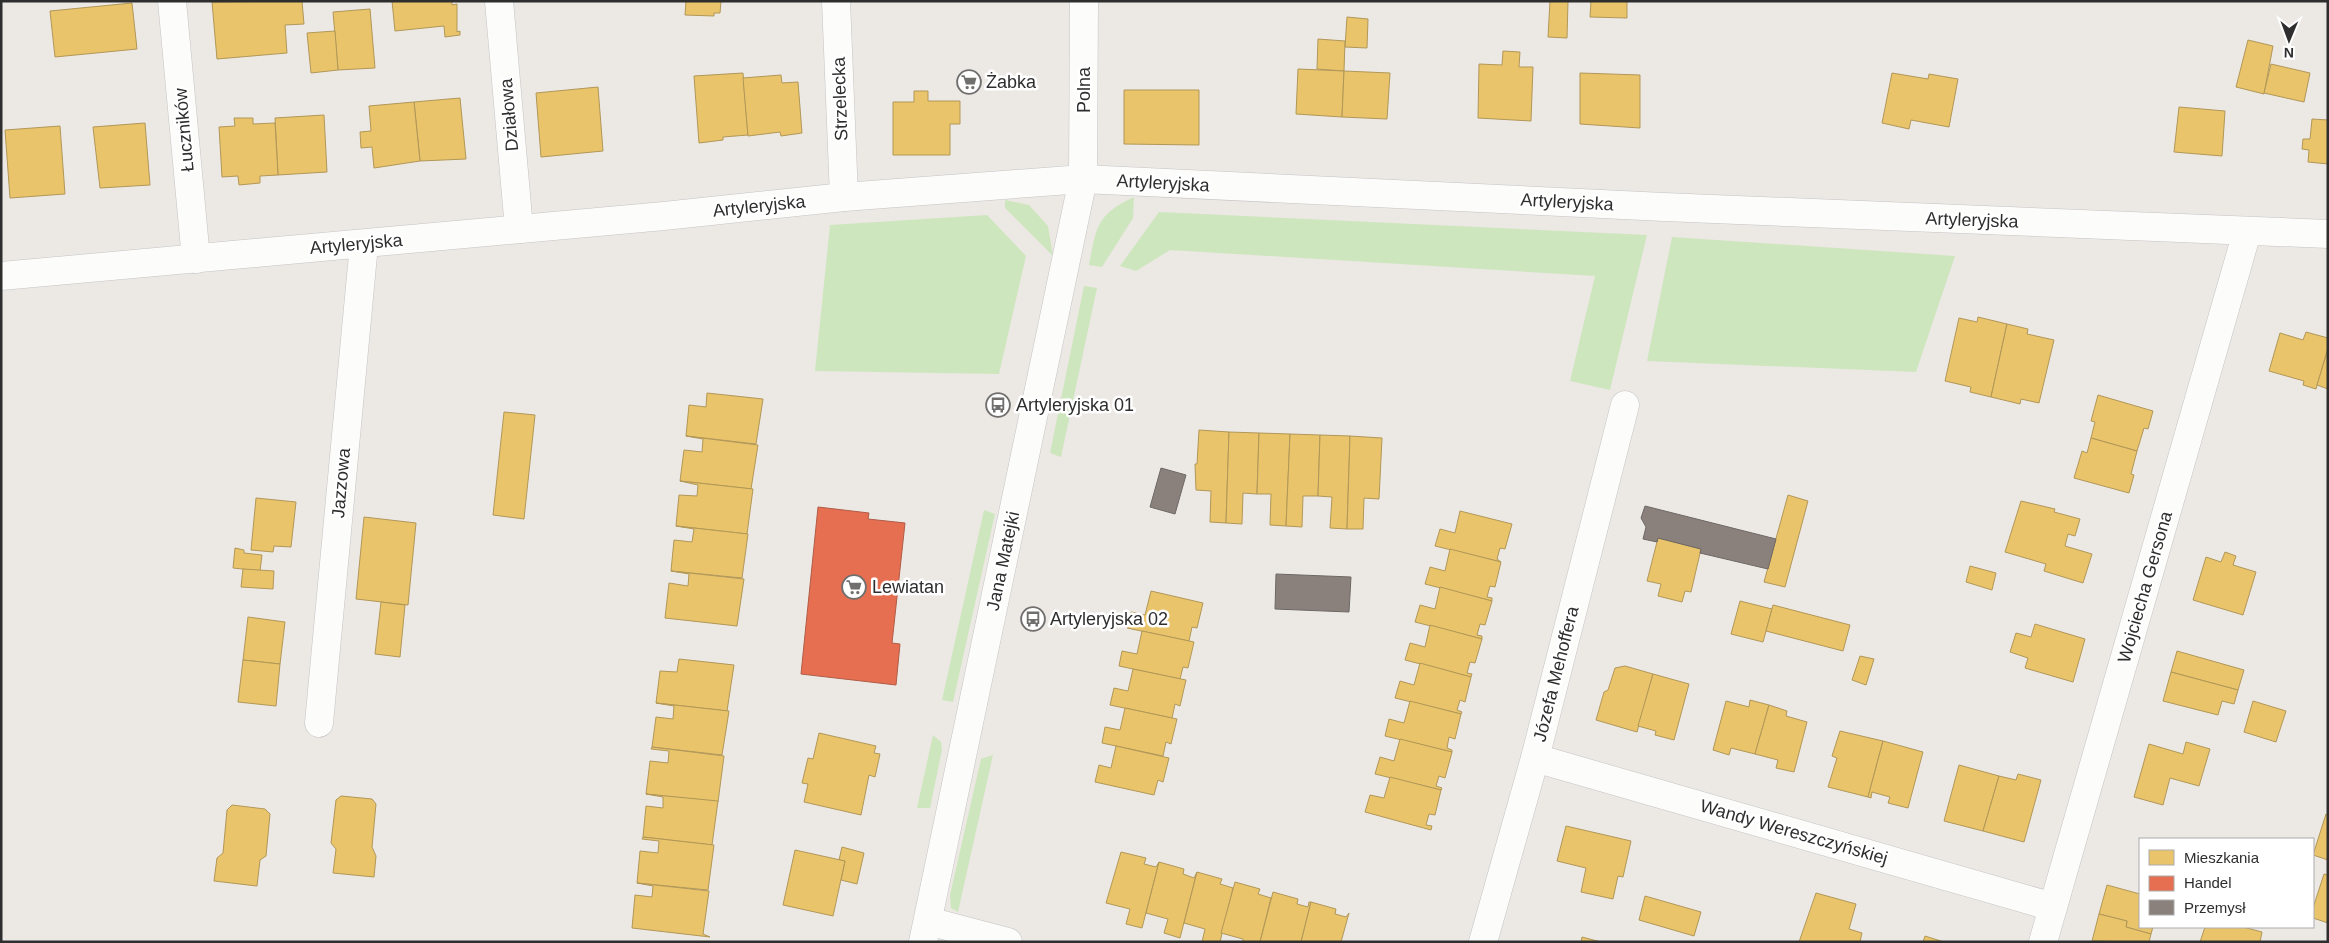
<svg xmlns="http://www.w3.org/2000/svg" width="2329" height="943" font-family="Helvetica,sans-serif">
	<rect width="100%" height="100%" fill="#ece8e4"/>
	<g fill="#cee6be">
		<path d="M 1134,197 L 1133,218 L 1102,267 L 1089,265 C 1096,227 1097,214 1134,197 Z"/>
		<path d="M 1005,200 L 1029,205 L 1048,226 L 1053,256 L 1005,208 Z"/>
		<path d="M 1159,212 L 1647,235 L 1610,390 L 1570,381 L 1595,276 L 1170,250 L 1136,271 L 1120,266 Z"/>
		<path d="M 987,215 L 1026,256 L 999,374 L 815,371 L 830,225 Z"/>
		<path d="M 1672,237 L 1955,256 L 1916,372 L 1647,361 Z"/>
		<path d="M 1084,286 L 1097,288 L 1061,457 L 1050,453 Z"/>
		<path d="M 984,510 L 995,514 L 953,702 L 942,700 Z"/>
		<path d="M 933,735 L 941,742 L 942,750 L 930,808 L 917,808 Z"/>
		<path d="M 993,755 L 958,912 L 951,908 L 950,895 L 981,759 Z"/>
	</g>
	<g fill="#e9c46a" stroke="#b19758">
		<path d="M 302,1 L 304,24 L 285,25 L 287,53 L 217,59 L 212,2 Z"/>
		<path d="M 392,1 L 452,1 L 452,5 L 457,4 L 457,32 L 460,31 L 460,35 L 445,37 L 444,26 L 395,31 Z"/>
		<path d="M 686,1 L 721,1 L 720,13 L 714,13 L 714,16 L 685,15 Z"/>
		<path d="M 1550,1 L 1568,1 L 1567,38 L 1548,37 Z"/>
		<path d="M 1591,1 L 1627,1 L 1627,18 L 1590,17 Z"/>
		<path d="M 132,3 L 137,49 L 55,57 L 50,11 Z"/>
		<path d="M 370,9 L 375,68 L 338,70 L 333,12 Z"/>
		<path d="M 1347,17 L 1368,19 L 1367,48 L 1345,47 Z"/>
		<path d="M 335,31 L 338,70 L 311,73 L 307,33 Z"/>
		<path d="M 1318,39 L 1345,41 L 1344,71 L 1317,69 Z"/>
		<path d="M 2248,40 L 2273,46 L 2264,94 L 2236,87 Z"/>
		<path d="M 1503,51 L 1520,52 L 1519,67 L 1533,67 L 1531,121 L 1478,118 L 1479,64 L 1502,65 Z"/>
		<path d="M 2271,64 L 2310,73 L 2304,102 L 2264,93 Z"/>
		<path d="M 1298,69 L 1344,71 L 1342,117 L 1296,114 Z"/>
		<path d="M 1344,71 L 1390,73 L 1387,119 L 1342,117 Z"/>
		<path d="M 743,73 L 748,135 L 723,137 L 723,140 L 699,143 L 694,76 Z"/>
		<path d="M 1580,73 L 1640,75 L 1640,128 L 1580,124 Z"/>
		<path d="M 1892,73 L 1928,79 L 1929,74 L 1958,79 L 1949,127 L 1911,120 L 1909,129 L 1882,123 Z"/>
		<path d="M 781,75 L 782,83 L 798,82 L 802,133 L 781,136 L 780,132 L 748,136 L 743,78 Z"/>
		<path d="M 598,87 L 603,151 L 541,157 L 536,93 Z"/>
		<path d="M 1124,90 L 1199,90 L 1199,145 L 1124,144 Z"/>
		<path d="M 914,91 L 928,91 L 928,101 L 960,101 L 960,124 L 950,124 L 950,155 L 893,155 L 893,102 L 914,102 Z"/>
		<path d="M 460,98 L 466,159 L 420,161 L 414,102 Z"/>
		<path d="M 414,102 L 420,161 L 374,168 L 372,147 L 361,148 L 360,132 L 371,131 L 369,106 Z"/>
		<path d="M 2179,107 L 2225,111 L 2222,156 L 2174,152 Z"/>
		<path d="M 324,115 L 327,172 L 278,175 L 275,118 Z"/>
		<path d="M 234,118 L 253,118 L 253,124 L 275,123 L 278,175 L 260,176 L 260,183 L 239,185 L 238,176 L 222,177 L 219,127 L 235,126 Z"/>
		<path d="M 2312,119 L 2328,120 L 2328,164 L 2308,162 L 2309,150 L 2302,149 L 2303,139 L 2310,139 Z"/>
		<path d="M 145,123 L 150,185 L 100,188 L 93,127 Z"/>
		<path d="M 60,126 L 65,194 L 10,198 L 5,130 Z"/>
		<path d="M 1978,317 L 2007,324 L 1991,397 L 1970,392 L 1971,387 L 1945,381 L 1959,318 L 1977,322 Z"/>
		<path d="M 2007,324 L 2028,329 L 2027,334 L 2054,340 L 2039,403 L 2021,399 L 2020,404 L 1991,397 Z"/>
		<path d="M 2306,332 L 2328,338 L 2328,348 L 2316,389 L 2303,385 L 2304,381 L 2269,371 L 2280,333 L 2303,340 Z"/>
		<path d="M 2328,349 L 2328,389 L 2317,385 Z"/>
		<path d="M 707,393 L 763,399 L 756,444 L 686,436 L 689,405 L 706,407 Z"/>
		<path d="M 2098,395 L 2153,411 L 2148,429 L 2144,428 L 2137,451 L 2091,438 L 2095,422 L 2091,421 Z"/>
		<path d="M 504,412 L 535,415 L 524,519 L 493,515 Z"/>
		<path d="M 1199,430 L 1229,432 L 1226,523 L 1210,522 L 1211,491 L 1196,490 L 1195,464 L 1197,464 Z"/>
		<path d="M 1229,432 L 1259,433 L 1257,494 L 1243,493 L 1242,524 L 1226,523 Z"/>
		<path d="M 1259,433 L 1290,434 L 1286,526 L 1270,525 L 1271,494 L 1257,494 Z"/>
		<path d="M 1290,434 L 1320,435 L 1318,496 L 1303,496 L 1302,527 L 1286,526 Z"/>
		<path d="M 1320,435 L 1350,436 L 1347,529 L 1330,528 L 1332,497 L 1318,496 Z"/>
		<path d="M 686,436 L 758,445 L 751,489 L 680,481 L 684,450 L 702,452 L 703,439 Z"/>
		<path d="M 1350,436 L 1382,438 L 1379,499 L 1364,498 L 1363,529 L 1347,529 Z"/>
		<path d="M 2091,438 L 2137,451 L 2131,474 L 2134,475 L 2129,493 L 2074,478 L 2082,451 L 2087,453 Z"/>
		<path d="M 680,481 L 753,489 L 747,534 L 676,526 L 679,495 L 697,496 L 698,485 Z"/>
		<path d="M 1788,495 L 1808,501 L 1785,587 L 1764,582 Z"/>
		<path d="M 256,498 L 296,502 L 291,547 L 274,546 L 273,552 L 251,550 Z"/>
		<path d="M 2021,501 L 2055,509 L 2054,512 L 2080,519 L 2075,536 L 2068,534 L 2065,546 L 2092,554 L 2083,583 L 2044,571 L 2046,564 L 2005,552 Z"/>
		<path d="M 1460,511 L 1512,524 L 1505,549 L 1500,548 L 1497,559 L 1501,562 L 1435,546 L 1440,529 L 1455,533 Z"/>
		<path d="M 364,517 L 416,523 L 408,605 L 356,599 Z"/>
		<path d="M 676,526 L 748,534 L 742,578 L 671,571 L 674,540 L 692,542 L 694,529 Z"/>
		<path d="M 1658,538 L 1701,549 L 1691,592 L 1685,591 L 1682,602 L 1658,596 L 1661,584 L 1647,581 Z"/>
		<path d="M 235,548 L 244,550 L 244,553 L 262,555 L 260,571 L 233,568 Z"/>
		<path d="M 1450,549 L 1501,562 L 1495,587 L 1490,586 L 1487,597 L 1492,598 L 1492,601 L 1425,584 L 1430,567 L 1445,571 Z"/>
		<path d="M 2225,552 L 2236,556 L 2233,565 L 2256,572 L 2243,615 L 2193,600 L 2206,557 L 2221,562 Z"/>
		<path d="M 1970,566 L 1996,573 L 1992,590 L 1966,582 Z"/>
		<path d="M 243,569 L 274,571 L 273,589 L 241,587 Z"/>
		<path d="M 671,571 L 744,579 L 737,626 L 665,618 L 669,583 L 688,586 L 689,574 Z"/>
		<path d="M 1440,587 L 1492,601 L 1485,625 L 1480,624 L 1477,635 L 1482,636 L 1482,639 L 1415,622 L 1420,605 L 1435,609 Z"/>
		<path d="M 1151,591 L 1203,603 L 1197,628 L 1192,627 L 1189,641 L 1127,628 L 1131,612 L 1145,615 Z"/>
		<path d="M 1740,601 L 1772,609 L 1763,642 L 1731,634 Z"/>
		<path d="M 381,602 L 405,605 L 400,657 L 375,654 Z"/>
		<path d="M 1773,605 L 1850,625 L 1843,651 L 1766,631 Z"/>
		<path d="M 248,617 L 285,622 L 280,664 L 243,660 Z"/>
		<path d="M 2035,624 L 2085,639 L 2073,682 L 2025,668 L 2028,658 L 2010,652 L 2016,633 L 2031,637 Z"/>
		<path d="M 1430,625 L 1482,639 L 1475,663 L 1470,662 L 1467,673 L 1472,674 L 1471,677 L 1405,660 L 1410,643 L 1425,647 Z"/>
		<path d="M 1142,631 L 1194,642 L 1188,668 L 1183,667 L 1180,679 L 1119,666 L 1122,651 L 1137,654 Z"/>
		<path d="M 2177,651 L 2244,670 L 2238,690 L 2171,672 Z"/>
		<path d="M 1860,656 L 1874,659 L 1866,685 L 1852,680 Z"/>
		<path d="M 679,659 L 734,665 L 727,711 L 656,703 L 660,671 L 677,672 Z"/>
		<path d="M 243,660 L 280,664 L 276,706 L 238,702 Z"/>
		<path d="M 1420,663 L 1471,677 L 1465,702 L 1460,700 L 1457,710 L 1462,712 L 1461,714 L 1395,698 L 1400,681 L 1414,685 Z"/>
		<path d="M 1625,666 L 1653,674 L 1637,732 L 1596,720 L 1604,692 L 1608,690 L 1615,668 Z"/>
		<path d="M 1133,669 L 1186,680 L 1180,706 L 1175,704 L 1172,718 L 1110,705 L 1114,688 L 1128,691 Z"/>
		<path d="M 2171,672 L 2238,690 L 2234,704 L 2222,701 L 2218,715 L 2163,701 Z"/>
		<path d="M 1653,674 L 1689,684 L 1674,740 L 1655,735 L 1656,731 L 1638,726 Z"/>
		<path d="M 1750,700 L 1769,705 L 1755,754 L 1731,748 L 1729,755 L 1713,750 L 1726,701 L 1749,707 Z"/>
		<path d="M 1410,701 L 1461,714 L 1455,739 L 1449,737 L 1447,748 L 1452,750 L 1452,752 L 1385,736 L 1389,719 L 1404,723 Z"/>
		<path d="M 2253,701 L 2286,711 L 2276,742 L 2244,732 Z"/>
		<path d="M 656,703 L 729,711 L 722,755 L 652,747 L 656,717 L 673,719 L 674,706 Z"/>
		<path d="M 1769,705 L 1787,711 L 1786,716 L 1807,722 L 1794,772 L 1776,768 L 1778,760 L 1755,754 Z"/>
		<path d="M 1125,708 L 1177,719 L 1171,744 L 1166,742 L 1163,756 L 1102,743 L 1105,727 L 1120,730 Z"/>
		<path d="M 1840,731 L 1883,741 L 1868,797 L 1828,787 L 1837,758 L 1832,756 Z"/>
		<path d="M 819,733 L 876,746 L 874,753 L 880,754 L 875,777 L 869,775 L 861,815 L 804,802 L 808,784 L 802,783 L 808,758 L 813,759 Z"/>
		<path d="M 1400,739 L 1452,752 L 1445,778 L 1439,776 L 1436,786 L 1442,788 L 1441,790 L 1375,774 L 1380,757 L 1394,761 Z"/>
		<path d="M 1883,741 L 1923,752 L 1908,808 L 1888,803 L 1890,797 L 1872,792 L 1871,798 L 1868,797 Z"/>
		<path d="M 2186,742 L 2210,749 L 2199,786 L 2170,778 L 2163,805 L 2134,797 L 2149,744 L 2183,754 Z"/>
		<path d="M 1116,746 L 1169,758 L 1163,782 L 1158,780 L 1154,795 L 1095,782 L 1099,765 L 1111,768 Z"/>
		<path d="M 652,747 L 724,756 L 718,802 L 646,794 L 650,761 L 668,763 L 669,751 L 651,749 Z"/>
		<path d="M 1959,765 L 1999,776 L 1983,831 L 1944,821 Z"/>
		<path d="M 2018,774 L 2041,780 L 2024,842 L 1983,831 L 1999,776 L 2016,780 Z"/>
		<path d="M 1390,777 L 1441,790 L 1435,815 L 1429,814 L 1426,825 L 1432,826 L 1431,830 L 1365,812 L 1370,795 L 1384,798 Z"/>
		<path d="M 646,794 L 718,801 L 712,845 L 643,837 L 646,806 L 663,808 L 663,797 Z"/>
		<path d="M 341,796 L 372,799 L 376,804 L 372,847 L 376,856 L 374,877 L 333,873 L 336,849 L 331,843 L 336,800 Z"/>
		<path d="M 232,805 L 265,809 L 270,814 L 266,856 L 260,860 L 257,886 L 214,881 L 217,858 L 223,853 L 227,810 Z"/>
		<path d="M 2326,814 L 2328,815 L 2328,860 L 2313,855 Z"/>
		<path d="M 1566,826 L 1631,841 L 1623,877 L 1618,876 L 1613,899 L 1581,892 L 1586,868 L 1557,861 Z"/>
		<path d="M 643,837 L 714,845 L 708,890 L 637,883 L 640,851 L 658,853 L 659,841 L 642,839 Z"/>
		<path d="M 842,847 L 864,853 L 857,884 L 841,880 L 845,861 L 839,860 Z"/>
		<path d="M 795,850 L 845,861 L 833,916 L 783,905 Z"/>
		<path d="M 1121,852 L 1146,858 L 1144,864 L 1156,867 L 1159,862 L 1142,928 L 1126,924 L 1130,909 L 1106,903 Z"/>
		<path d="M 1159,862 L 1184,869 L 1183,874 L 1194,878 L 1197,872 L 1180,938 L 1164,933 L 1168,919 L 1146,913 Z"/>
		<path d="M 1197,872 L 1222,879 L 1220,884 L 1233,888 L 1220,942 L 1202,942 L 1205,929 L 1184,923 Z"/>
		<path d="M 2324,874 L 2328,875 L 2328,923 L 2313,918 L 2313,908 Z"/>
		<path d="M 1235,882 L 1260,889 L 1258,894 L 1271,898 L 1260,942 L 1243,942 L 1243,939 L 1221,933 Z"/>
		<path d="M 637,883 L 709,891 L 703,934 L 710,937 L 632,928 L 635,895 L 652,897 L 653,886 Z"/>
		<path d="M 2107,885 L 2140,894 L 2140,927 L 2153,927 L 2151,934 L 2126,927 L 2127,921 L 2099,914 Z"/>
		<path d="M 1273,892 L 1298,899 L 1297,904 L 1308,907 L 1309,902 L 1311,902 L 1301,942 L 1260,942 Z"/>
		<path d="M 1816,893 L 1856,904 L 1849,929 L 1862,933 L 1860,942 L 1799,942 Z"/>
		<path d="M 1645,896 L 1701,912 L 1694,936 L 1639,920 Z"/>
		<path d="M 1311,902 L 1336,909 L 1335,914 L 1346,917 L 1349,913 L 1341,942 L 1301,942 Z"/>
		<path d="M 2099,914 L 2127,921 L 2126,927 L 2151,934 L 2149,942 L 2092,941 Z"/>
		<path d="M 2205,927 L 2243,927 L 2262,932 L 2260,942 L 2200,942 Z"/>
		<path d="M 1925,936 L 1944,942 L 1923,942 Z"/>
		<path d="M 1582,937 L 1601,942 L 1581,942 Z"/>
	</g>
	<path fill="#e76f51" stroke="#b05c46" d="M 818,507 L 869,513 L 868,519 L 905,523 L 892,643 L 900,644 L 896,685 L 801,674 Z"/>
	<g fill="#8a817c" stroke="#6e6865">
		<path d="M 1161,468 L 1186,475 L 1175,514 L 1150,507 Z"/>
		<path d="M 1645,506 L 1776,539 L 1768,569 L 1700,553 L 1701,549 L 1658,538 L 1657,542 L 1643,539 L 1646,527 L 1641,518 Z"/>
		<path d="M 1276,574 L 1351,577 L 1349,612 L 1275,609 Z"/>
	</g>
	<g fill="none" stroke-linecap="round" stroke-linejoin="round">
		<g stroke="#c5c4c5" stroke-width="29">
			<g id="minor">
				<path d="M 172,1 L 196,259"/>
				<path d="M 499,1 L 519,229"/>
				<path d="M 836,1 L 844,197"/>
				<path d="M 1,276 L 664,216 L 844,197 L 1083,179 L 1084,1"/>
				<path d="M 319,723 L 364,244"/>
				<path d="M 1535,758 L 2053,907"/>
				<path d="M 928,921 L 1008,942"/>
				<path d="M 1483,942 L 1535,758 L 1625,405"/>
				<path d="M 2043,942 L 2247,232"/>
			</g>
		</g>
		<g stroke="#c5c4c5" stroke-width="29">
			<path id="tertiary" d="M 923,942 L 1083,179 L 1664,207 L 2328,234"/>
		</g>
		<use href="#minor" stroke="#fcfcfb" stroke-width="28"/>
		<use href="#tertiary" stroke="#fcfcfb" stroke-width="28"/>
	</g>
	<defs>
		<g id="supermarket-ring" transform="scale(1.25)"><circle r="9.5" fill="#fff" stroke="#706f6e" stroke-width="1.5"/><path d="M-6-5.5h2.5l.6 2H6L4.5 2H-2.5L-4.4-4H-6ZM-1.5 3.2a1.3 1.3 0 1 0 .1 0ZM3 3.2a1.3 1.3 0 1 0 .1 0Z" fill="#706f6e"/></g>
		<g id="bus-ring" transform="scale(1.25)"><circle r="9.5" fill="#fff" stroke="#706f6e" stroke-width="1.5"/><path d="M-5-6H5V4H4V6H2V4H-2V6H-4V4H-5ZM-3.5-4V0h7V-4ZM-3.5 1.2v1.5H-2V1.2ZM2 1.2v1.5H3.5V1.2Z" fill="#706f6e"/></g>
	</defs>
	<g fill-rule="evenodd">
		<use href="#supermarket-ring" x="969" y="82"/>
		<use href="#bus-ring" x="998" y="405"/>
		<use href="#supermarket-ring" x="854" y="587"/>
		<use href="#bus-ring" x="1033" y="619"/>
	</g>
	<g text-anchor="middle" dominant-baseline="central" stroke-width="5" stroke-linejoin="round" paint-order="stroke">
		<g font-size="18" fill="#2e2e2e" stroke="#fff" text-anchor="start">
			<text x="986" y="82">Żabka</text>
			<text x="1016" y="405">Artyleryjska 01</text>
			<text x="872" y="587">Lewiatan</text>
			<text x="1050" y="619">Artyleryjska 02</text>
		</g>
		<g font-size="18" fill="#2e2e2e" stroke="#fff">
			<text transform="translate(1084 90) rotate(-90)">Polna</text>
			<text transform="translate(840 99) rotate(-92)">Strzelecka</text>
			<text transform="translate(509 115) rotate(-95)">Działowa</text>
			<text transform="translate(184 130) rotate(-95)">Łuczników</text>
			<text transform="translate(1163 183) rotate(3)">Artyleryjska</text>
			<text transform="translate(1567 202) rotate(3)">Artyleryjska</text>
			<text transform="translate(759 206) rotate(-6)">Artyleryjska</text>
			<text transform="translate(1972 220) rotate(2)">Artyleryjska</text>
			<text transform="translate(356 244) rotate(-5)">Artyleryjska</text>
			<text transform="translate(341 483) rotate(-85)">Jazzowa</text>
			<text transform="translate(1003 561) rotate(-78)">Jana Matejki</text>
			<text transform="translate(2145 587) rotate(-74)">Wojciecha Gersona</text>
			<text transform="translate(1556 674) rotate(-76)">Józefa Mehoffera</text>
			<text transform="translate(1794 832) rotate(16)">Wandy Wereszczyńskiej</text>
		</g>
	</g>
	<rect width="2329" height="943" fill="none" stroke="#2e2e2e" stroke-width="5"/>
	<rect x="2139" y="838" width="175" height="90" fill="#ffffff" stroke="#ababab"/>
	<rect x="2149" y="850" width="25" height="15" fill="#e9c46a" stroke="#ababab"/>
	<text x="2184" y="863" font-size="15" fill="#2e2e2e">Mieszkania</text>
	<rect x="2149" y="876" width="25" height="15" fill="#e76f51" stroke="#ababab"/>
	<text x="2184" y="888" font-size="15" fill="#2e2e2e">Handel</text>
	<rect x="2149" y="900" width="25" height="15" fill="#8a817c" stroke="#ababab"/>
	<text x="2184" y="913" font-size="15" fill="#2e2e2e">Przemysł</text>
	<g transform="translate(2289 40) rotate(181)" stroke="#ffffff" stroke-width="4" paint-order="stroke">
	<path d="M0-4L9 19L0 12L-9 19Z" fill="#2e2e2e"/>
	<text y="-8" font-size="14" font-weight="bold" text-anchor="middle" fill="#2e2e2e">N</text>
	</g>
</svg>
